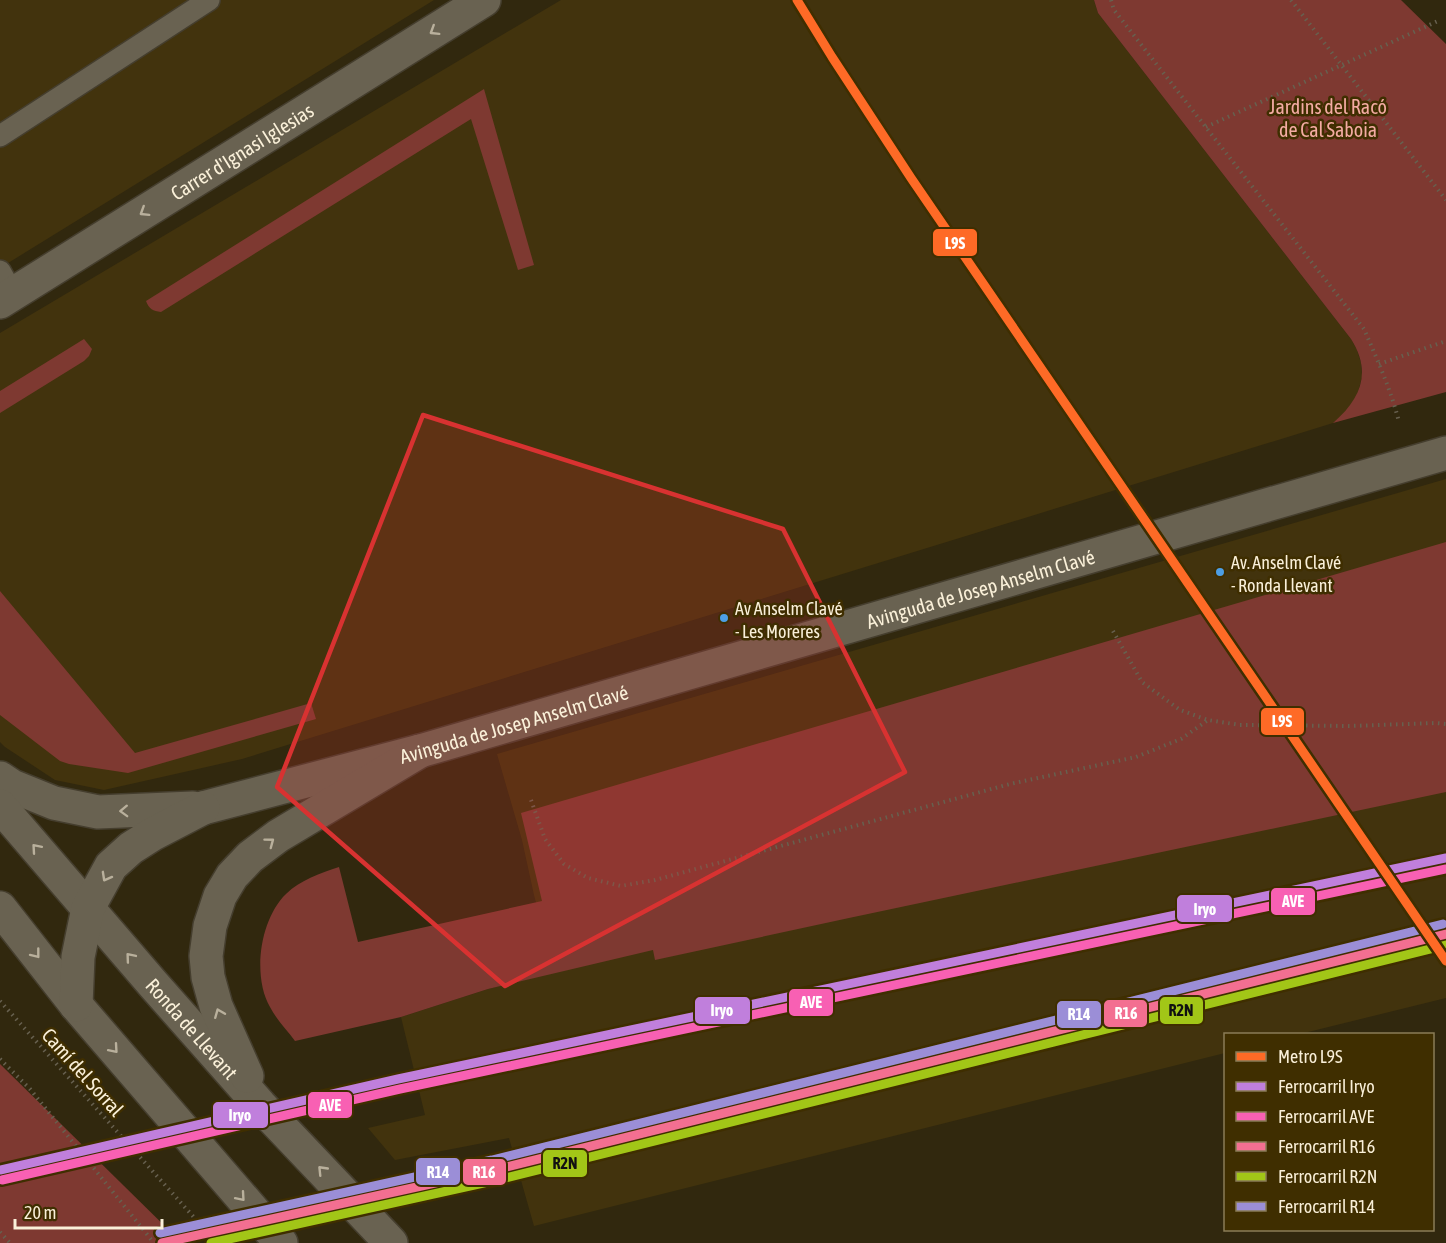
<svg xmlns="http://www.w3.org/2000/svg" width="1446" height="1243" font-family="'Asap Condensed',sans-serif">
	<rect width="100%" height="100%" fill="#31280e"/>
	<g fill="#42330d">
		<path d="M 0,0 L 434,0 L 0,268 Z"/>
		<path d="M 561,0 L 1094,0 L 1098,13 L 1351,339 L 1357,350 L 1361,363 L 1362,376 L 1360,385 L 1356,398 L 1347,412 L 1333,423 L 242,759 L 104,790 L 55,780 L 5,747 L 0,742 L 0,333 Z"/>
		<path d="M 1446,479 L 1446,998 L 1300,1034 L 1226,1034 L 1225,1053 L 534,1226 L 509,1138 L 395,1160 L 368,1128 L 425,1115 L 401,1017 L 488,989 L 555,972 L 534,895 L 522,840 L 497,754 Z"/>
	</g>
	<g fill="#7e3931">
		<path d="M 1094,0 L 1401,0 L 1446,44 L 1446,392 L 1333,423 C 1361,399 1372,372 1351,339 L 1098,13 Z"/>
		<path d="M 484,89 L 534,265 L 518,270 L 471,119 L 161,312 C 153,311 149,309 146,301 Z"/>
		<path d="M 84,339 L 92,349 L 89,356 L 84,361 L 0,413 L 0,391 Z"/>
		<path d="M 1446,542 L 1446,792 L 849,918 L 655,960 L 653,950 L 488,989 L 401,1017 L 295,1041 C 287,1030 276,1019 270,1007 C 252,976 260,919 286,894 C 300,880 321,873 339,867 L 358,942 L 542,901 L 521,813 Z"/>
		<path d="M 0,591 L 135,753 L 311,703 L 316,719 L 128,773 L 69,764 L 60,761 L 0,715 Z"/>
		<path d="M 0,1064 L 182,1243 L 0,1243 Z"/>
	</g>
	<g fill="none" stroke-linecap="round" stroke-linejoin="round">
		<g stroke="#453e2e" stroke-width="24">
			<g id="service">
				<path d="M 0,136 L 209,0"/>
				<path d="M 0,271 L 13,294"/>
			</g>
		</g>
		<g stroke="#453e2e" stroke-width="36">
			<g id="minor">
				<path id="s1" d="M 0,302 L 484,0"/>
				<path id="s2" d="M 203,808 L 420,751 L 1446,453"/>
			</g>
		</g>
		<g stroke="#453e2e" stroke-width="36">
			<g id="secondary">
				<path d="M 0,778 L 12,786 L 54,803 L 98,812 L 193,808"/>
				<path id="s3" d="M 0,806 L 153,984 L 260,1105 L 391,1243"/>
				<path d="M 0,908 L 76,1005 L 281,1243"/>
				<path d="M 76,1005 L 78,957 L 88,908 L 111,866 L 131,848 L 153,834 L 203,808"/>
				<path d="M 247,1076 L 216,1006 L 208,977 L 206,956 L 210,926 L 220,896 L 232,876 L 250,857 L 278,836 L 420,751"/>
			</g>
		</g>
		<g stroke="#67604f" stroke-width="4" stroke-dasharray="1.5 4.5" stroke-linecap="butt">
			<path d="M 1111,0 L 1114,10 L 1364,329 C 1377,359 1391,390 1399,422"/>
			<path d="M 1291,0 L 1446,200"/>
			<path d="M 1206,127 L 1438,21"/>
			<path d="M 1379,364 L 1446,341"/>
			<path d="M 1113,631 L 1142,682 L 1180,710 L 1208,720 L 1240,725 L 1350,726 L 1436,723 L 1446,724"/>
			<path d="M 531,800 L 545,839 L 564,864 L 588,878 L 621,886 L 655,880 L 1010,784 L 1136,757 L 1181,739 L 1208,720"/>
			<path d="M 0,1001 L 217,1243"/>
			<path d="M 0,1059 L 30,1089 L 154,1243"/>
			<path d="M 0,1232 L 10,1243"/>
		</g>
		<use href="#service" stroke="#696251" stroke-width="21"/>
		<use href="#minor" stroke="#696251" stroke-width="33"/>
		<use href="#secondary" stroke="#696251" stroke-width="33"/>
		<g stroke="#3f2e00" stroke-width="14">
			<path id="rail-1" d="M 0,1170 L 398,1079 L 1446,858"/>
		</g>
		<g stroke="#3f2e00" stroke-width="14">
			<path id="rail-2" d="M 2,1180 L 400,1089 L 1446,869"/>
		</g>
		<g stroke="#3f2e00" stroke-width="14">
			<path id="rail-3" d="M 162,1243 L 494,1170 L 1446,934"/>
		</g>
		<g stroke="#3f2e00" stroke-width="14">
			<path id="rail-4" d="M 211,1243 L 497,1180 L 1446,945"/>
		</g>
		<g stroke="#3f2e00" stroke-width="14">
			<path id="rail-5" d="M 160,1233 L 492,1160 L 1443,924"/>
		</g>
		<use href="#rail-1" stroke="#c07fdc" stroke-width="9"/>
		<use href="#rail-2" stroke="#f860b3" stroke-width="9"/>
		<use href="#rail-3" stroke="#f36f91" stroke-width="9"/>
		<use href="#rail-4" stroke="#a2c617" stroke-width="9"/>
		<use href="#rail-5" stroke="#9b8ed7" stroke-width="9"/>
		<g stroke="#3f2e00" stroke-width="14">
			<path id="metro-1" d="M 797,0 L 832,57 L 911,178 L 1446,961"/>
		</g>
		<use href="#metro-1" stroke="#fe6a26" stroke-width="9"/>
	</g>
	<defs><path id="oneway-chevron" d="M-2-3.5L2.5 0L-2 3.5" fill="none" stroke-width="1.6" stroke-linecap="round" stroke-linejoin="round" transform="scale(1.5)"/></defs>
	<g stroke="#b9b09c">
		<use href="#oneway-chevron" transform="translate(434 31) rotate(148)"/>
		<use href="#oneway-chevron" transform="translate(144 212) rotate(148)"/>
		<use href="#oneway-chevron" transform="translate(124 811) rotate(178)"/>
		<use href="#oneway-chevron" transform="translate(270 842) rotate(-37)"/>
		<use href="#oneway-chevron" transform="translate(36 848) rotate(-131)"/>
		<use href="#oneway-chevron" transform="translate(106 877) rotate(119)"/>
		<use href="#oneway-chevron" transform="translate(36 954) rotate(52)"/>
		<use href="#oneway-chevron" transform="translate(130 957) rotate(-130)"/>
		<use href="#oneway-chevron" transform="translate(219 1013) rotate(-112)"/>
		<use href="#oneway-chevron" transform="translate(114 1049) rotate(49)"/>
		<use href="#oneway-chevron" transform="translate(322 1170) rotate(-134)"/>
		<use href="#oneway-chevron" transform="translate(241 1197) rotate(49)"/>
	</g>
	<path fill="#d83231" fill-opacity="0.2" stroke="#d83231" stroke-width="4.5" stroke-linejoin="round" d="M 423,415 L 783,529 L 905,772 L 505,986 L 277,787 Z"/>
	<g fill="#4d9ee5" stroke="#3f2e00" stroke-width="2">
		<circle cx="1220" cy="572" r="5"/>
		<circle cx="724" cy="618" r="5"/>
	</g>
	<g text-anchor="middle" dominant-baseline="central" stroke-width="5" stroke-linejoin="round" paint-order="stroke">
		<g font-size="18" fill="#faf0d9" stroke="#3f2e00" text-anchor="start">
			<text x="1231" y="562">Av. Anselm Clavé<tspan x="1231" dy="23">- Ronda Llevant</tspan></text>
			<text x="735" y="608">Av Anselm Clavé<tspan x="735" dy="23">- Les Moreres</tspan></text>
		</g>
		<g font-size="20" fill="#f4aba3" stroke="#3f2e00">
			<text x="1328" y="106">Jardins del Racó<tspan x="1328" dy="23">de Cal Saboia</tspan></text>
		</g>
		<g font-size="20" fill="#faf0d9" stroke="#3f2e00">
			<text stroke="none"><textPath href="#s1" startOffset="285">Carrer d'Ignasi Iglesias</textPath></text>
			<text stroke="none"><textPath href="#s2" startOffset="808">Avinguda de Josep Anselm Clavé</textPath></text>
			<text stroke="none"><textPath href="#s2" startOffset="322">Avinguda de Josep Anselm Clavé</textPath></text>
			<text stroke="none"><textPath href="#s3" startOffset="294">Ronda de Llevant</textPath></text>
			<text transform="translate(83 1072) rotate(48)">Camí del Sorral</text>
		</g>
	</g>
	<g stroke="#3f2e00" stroke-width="2">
		<rect x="932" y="228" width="46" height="29" rx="6" fill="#fe6a26"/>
		<rect x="1260" y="707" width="45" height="29" rx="6" fill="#fe6a26"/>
		<rect x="1270" y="887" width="46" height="29" rx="6" fill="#f860b3"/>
		<rect x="1176" y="894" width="57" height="29" rx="6" fill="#c07fdc"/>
		<rect x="788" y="988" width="46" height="29" rx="6" fill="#f860b3"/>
		<rect x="1159" y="996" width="45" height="29" rx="6" fill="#a2c617"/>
		<rect x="694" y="996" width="57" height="29" rx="6" fill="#c07fdc"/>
		<rect x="1103" y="999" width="45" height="29" rx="6" fill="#f36f91"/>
		<rect x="1056" y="1000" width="46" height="29" rx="6" fill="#9b8ed7"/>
		<rect x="307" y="1091" width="46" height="28" rx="6" fill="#f860b3"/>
		<rect x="212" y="1101" width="57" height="28" rx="6" fill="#c07fdc"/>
		<rect x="542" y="1149" width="46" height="29" rx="6" fill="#a2c617"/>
		<rect x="415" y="1157" width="46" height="29" rx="6" fill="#9b8ed7"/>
		<rect x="462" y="1158" width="45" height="28" rx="6" fill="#f36f91"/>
	</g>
	<g font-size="16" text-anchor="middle" font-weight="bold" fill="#fff">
		<text x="955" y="249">L9S</text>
		<text x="1282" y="727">L9S</text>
		<text x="1293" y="907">AVE</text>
		<text x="1205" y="915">Iryo</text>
		<text x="811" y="1008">AVE</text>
		<text x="722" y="1016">Iryo</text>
		<text x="1126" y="1019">R16</text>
		<text x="1079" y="1020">R14</text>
		<text x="330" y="1111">AVE</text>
		<text x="240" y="1121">Iryo</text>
		<text x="438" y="1178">R14</text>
		<text x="484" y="1178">R16</text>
	</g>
	<g font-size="16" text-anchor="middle" font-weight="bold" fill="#111">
		<text x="1181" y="1016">R2N</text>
		<text x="565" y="1169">R2N</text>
	</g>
	<rect x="1224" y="1033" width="210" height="198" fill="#3f2e00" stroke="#8a7c57" stroke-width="1.5"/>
	<rect x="1236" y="1052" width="30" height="9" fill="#fe6a26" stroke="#8a7c57" stroke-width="1.5"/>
	<text x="1278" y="1063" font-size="18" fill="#faf0d9">Metro L9S</text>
	<rect x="1236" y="1082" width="30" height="9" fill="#c07fdc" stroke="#8a7c57" stroke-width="1.5"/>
	<text x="1278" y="1093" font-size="18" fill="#faf0d9">Ferrocarril Iryo</text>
	<rect x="1236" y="1112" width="30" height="9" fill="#f860b3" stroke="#8a7c57" stroke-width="1.5"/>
	<text x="1278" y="1123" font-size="18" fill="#faf0d9">Ferrocarril AVE</text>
	<rect x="1236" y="1142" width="30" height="9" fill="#f36f91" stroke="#8a7c57" stroke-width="1.5"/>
	<text x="1278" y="1153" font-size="18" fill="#faf0d9">Ferrocarril R16</text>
	<rect x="1236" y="1172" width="30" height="9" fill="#a2c617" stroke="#8a7c57" stroke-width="1.5"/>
	<text x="1278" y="1183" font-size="18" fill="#faf0d9">Ferrocarril R2N</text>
	<rect x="1236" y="1202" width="30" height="9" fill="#9b8ed7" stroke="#8a7c57" stroke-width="1.5"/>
	<text x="1278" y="1213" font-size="18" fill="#faf0d9">Ferrocarril R14</text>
	<path d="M15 1219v9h147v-9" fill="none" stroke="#faf0d9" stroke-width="3"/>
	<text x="24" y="1219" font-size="18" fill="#faf0d9" stroke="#3f2e00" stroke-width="4.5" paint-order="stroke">20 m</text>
</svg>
